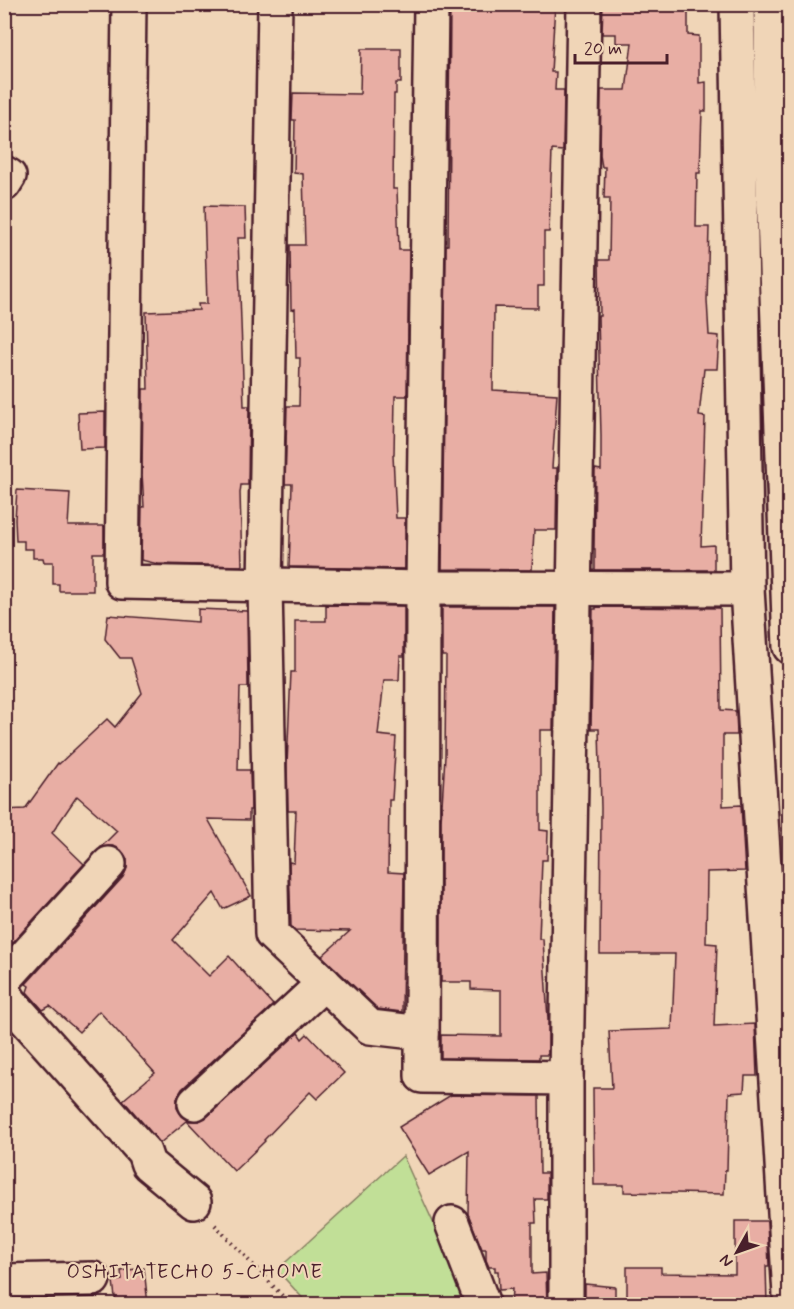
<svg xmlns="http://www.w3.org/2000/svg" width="794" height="1309" font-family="Mynerve,sans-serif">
	<rect width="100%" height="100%" fill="#f0d5b7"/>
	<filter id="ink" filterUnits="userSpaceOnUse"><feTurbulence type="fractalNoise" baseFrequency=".0167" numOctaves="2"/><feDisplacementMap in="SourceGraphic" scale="12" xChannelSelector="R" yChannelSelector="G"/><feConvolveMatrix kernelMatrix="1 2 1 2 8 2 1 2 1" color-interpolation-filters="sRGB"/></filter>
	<g filter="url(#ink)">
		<path fill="#c1df97" stroke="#867f61" stroke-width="1.5" d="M 403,1156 L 468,1299 L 464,1304 L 308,1304 L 277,1270 Z"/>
		<g fill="#e8aea4" stroke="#4a1f2b" stroke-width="1.5">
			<path d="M 450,4 L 555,4 L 551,72 L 556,72 L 555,90 L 564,90 L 563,151 L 552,150 L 549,232 L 544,232 L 544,286 L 538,286 L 538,308 L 494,307 L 493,390 L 557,394 L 552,468 L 557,468 L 556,530 L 534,530 L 532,570 L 442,569 L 446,245 L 448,245 Z"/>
			<path d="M 603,4 L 688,4 L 688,35 L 699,36 L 699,83 L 706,82 L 706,111 L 702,111 L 700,173 L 697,173 L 696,227 L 709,227 L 707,300 L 709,335 L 719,336 L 717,369 L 704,369 L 699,416 L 705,417 L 701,546 L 714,545 L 714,570 L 595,570 L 595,549 L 594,549 L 595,469 L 601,470 L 601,435 L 598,316 L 600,316 L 599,260 L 609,260 L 610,198 L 604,198 L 605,167 L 602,167 L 600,155 L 601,90 L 626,90 L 632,43 L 616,43 L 616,34 L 602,34 Z"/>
			<path d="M 361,49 L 401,49 L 401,83 L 396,83 L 396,94 L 394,94 L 393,189 L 397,189 L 399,250 L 409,250 L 407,396 L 395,396 L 394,455 L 393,455 L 396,518 L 405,518 L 405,569 L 289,567 L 292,484 L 285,484 L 287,406 L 299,406 L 300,358 L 296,358 L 295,309 L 291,310 L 290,245 L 305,245 L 303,174 L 294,173 L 295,120 L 292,120 L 293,93 L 360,94 Z"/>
			<path d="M 204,206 L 245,207 L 246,238 L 238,238 L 244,406 L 249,406 L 248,485 L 241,485 L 240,493 L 242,566 L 158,564 L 141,560 L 142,507 L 144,507 L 142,473 L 143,389 L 148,389 L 146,312 L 199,310 L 198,304 L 207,304 Z"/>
			<path d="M 105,412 L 105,448 L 80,449 L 78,413 Z"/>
			<path d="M 17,490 L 70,493 L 68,526 L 104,526 L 104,553 L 93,553 L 93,591 L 59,591 L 59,584 L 53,584 L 53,562 L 44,562 L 43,558 L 33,558 L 33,549 L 24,549 L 24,541 L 16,541 L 15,519 Z"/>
			<path d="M 326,605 L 404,606 L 404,656 L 400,656 L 399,680 L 384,680 L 378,735 L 396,737 L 392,800 L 389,800 L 388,872 L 404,873 L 402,1012 L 378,1009 L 322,956 L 350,931 L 295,930 L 291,926 L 289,862 L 294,863 L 296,811 L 288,811 L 287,765 L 291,672 L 295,672 L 295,621 L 326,621 Z"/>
			<path d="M 442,607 L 555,607 L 553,730 L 540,730 L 540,830 L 548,831 L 547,860 L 542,860 L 539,939 L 543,939 L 548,1020 L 548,1055 L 539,1055 L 539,1059 L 441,1058 L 441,1035 L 501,1036 L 501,990 L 471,989 L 471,982 L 441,982 L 441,821 L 445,756 L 446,656 L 442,656 Z"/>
			<path d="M 596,607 L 720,608 L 721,710 L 736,711 L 737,735 L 723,735 L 723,806 L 741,805 L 745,871 L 707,872 L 706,943 L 717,944 L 714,1026 L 755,1024 L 757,1076 L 745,1076 L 744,1092 L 729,1093 L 727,1170 L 725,1170 L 724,1194 L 624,1192 L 624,1185 L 594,1185 L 593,1088 L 612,1088 L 609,1031 L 672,1029 L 675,954 L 600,954 L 601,808 L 599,729 L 591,729 L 593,609 L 596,609 Z"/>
			<path d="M 198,609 L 247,611 L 248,687 L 240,687 L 238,770 L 250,770 L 251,810 L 249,810 L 249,820 L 208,819 L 251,896 L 223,909 L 214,893 L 173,940 L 209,976 L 229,956 L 273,1005 L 182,1089 L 177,1098 L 177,1108 L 182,1116 L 189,1121 L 199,1121 L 207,1117 L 298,1033 L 302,1039 L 307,1034 L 344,1073 L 317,1099 L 310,1092 L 264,1140 L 265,1141 L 234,1171 L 187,1121 L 160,1143 L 123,1100 L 155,1073 L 99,1011 L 79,1032 L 50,1006 L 43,1010 L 27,992 L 29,986 L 26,984 L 123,877 L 127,868 L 127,859 L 121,850 L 112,846 L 101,847 L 117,831 L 77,796 L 52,833 L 84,864 L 4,952 L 4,810 L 25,809 L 58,763 L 59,764 L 107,719 L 115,727 L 142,693 L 131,658 L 120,658 L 105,639 L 108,615 L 198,622 Z"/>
			<path d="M 451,1095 L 539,1096 L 540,1173 L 547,1173 L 547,1199 L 535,1199 L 536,1223 L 532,1223 L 532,1274 L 546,1273 L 547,1305 L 511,1305 L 512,1289 L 499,1290 L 498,1271 L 495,1271 L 495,1267 L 489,1267 L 486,1260 L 486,1249 L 482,1249 L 468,1214 L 469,1151 L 429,1175 L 399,1127 Z"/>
			<path d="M 735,1221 L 767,1221 L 769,1266 L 766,1266 L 767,1305 L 676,1305 L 676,1302 L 627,1302 L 627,1267 L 661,1267 L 661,1273 L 735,1274 Z"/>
			<path d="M 144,1268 L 148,1305 L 116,1305 L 113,1281 L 122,1280 L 121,1271 Z"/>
			<path d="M 585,1284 L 615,1287 L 615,1305 L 585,1305 Z"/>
		</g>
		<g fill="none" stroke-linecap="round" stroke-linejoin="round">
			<g stroke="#4a1f2b" stroke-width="38">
				<g id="minor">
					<path d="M 129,4 L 122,582 L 423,588 L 747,589"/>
					<path d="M 275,4 L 265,586 L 272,934 L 370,1027 L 422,1033"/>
					<path d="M 431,4 L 423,588 L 422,1076 L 566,1078"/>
					<path d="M 737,4 L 747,589 L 790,1295"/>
					<path d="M 771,4 L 771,133 L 790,647"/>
					<path d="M 4,173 L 9,176 L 4,184"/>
					<path d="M 4,980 L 109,864"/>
					<path d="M 4,992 L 11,1003 L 144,1152 L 148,1164 L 194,1202"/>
					<path d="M 195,1103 L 324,983"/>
					<path d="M 452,1223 L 483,1304"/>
					<path d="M 4,1281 L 93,1279"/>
					<path d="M 566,1304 L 566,1078 L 584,4"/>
				</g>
			</g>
			<path stroke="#4a1f2b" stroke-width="4" stroke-dasharray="1.5 4.5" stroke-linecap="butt" d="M 215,1225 L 290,1304"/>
			<use href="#minor" stroke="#f0d5b7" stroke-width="33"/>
		</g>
	</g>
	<g text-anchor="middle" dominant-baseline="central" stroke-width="4.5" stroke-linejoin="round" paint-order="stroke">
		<g font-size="20" letter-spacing="1.5" fill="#4a1f2b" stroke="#f0d5b7">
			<text x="195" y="1272">OSHITATECHO 5-CHOME</text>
		</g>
	</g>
	<rect width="794" height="1309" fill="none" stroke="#f0d5b7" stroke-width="24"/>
	<rect x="12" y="12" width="770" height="1285" fill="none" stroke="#4a1f2b" stroke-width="2" filter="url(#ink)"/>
	<g transform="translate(737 1252) rotate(230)" stroke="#f0d5b7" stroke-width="4.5" paint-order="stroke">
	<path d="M0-4.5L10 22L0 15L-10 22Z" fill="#4a1f2b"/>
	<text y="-9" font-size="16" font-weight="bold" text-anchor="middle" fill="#4a1f2b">N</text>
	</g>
	<path d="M575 54v9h92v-9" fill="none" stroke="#4a1f2b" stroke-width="3"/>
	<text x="584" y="54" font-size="18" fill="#4a1f2b" stroke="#f0d5b7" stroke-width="4.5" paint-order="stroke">20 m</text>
</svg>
